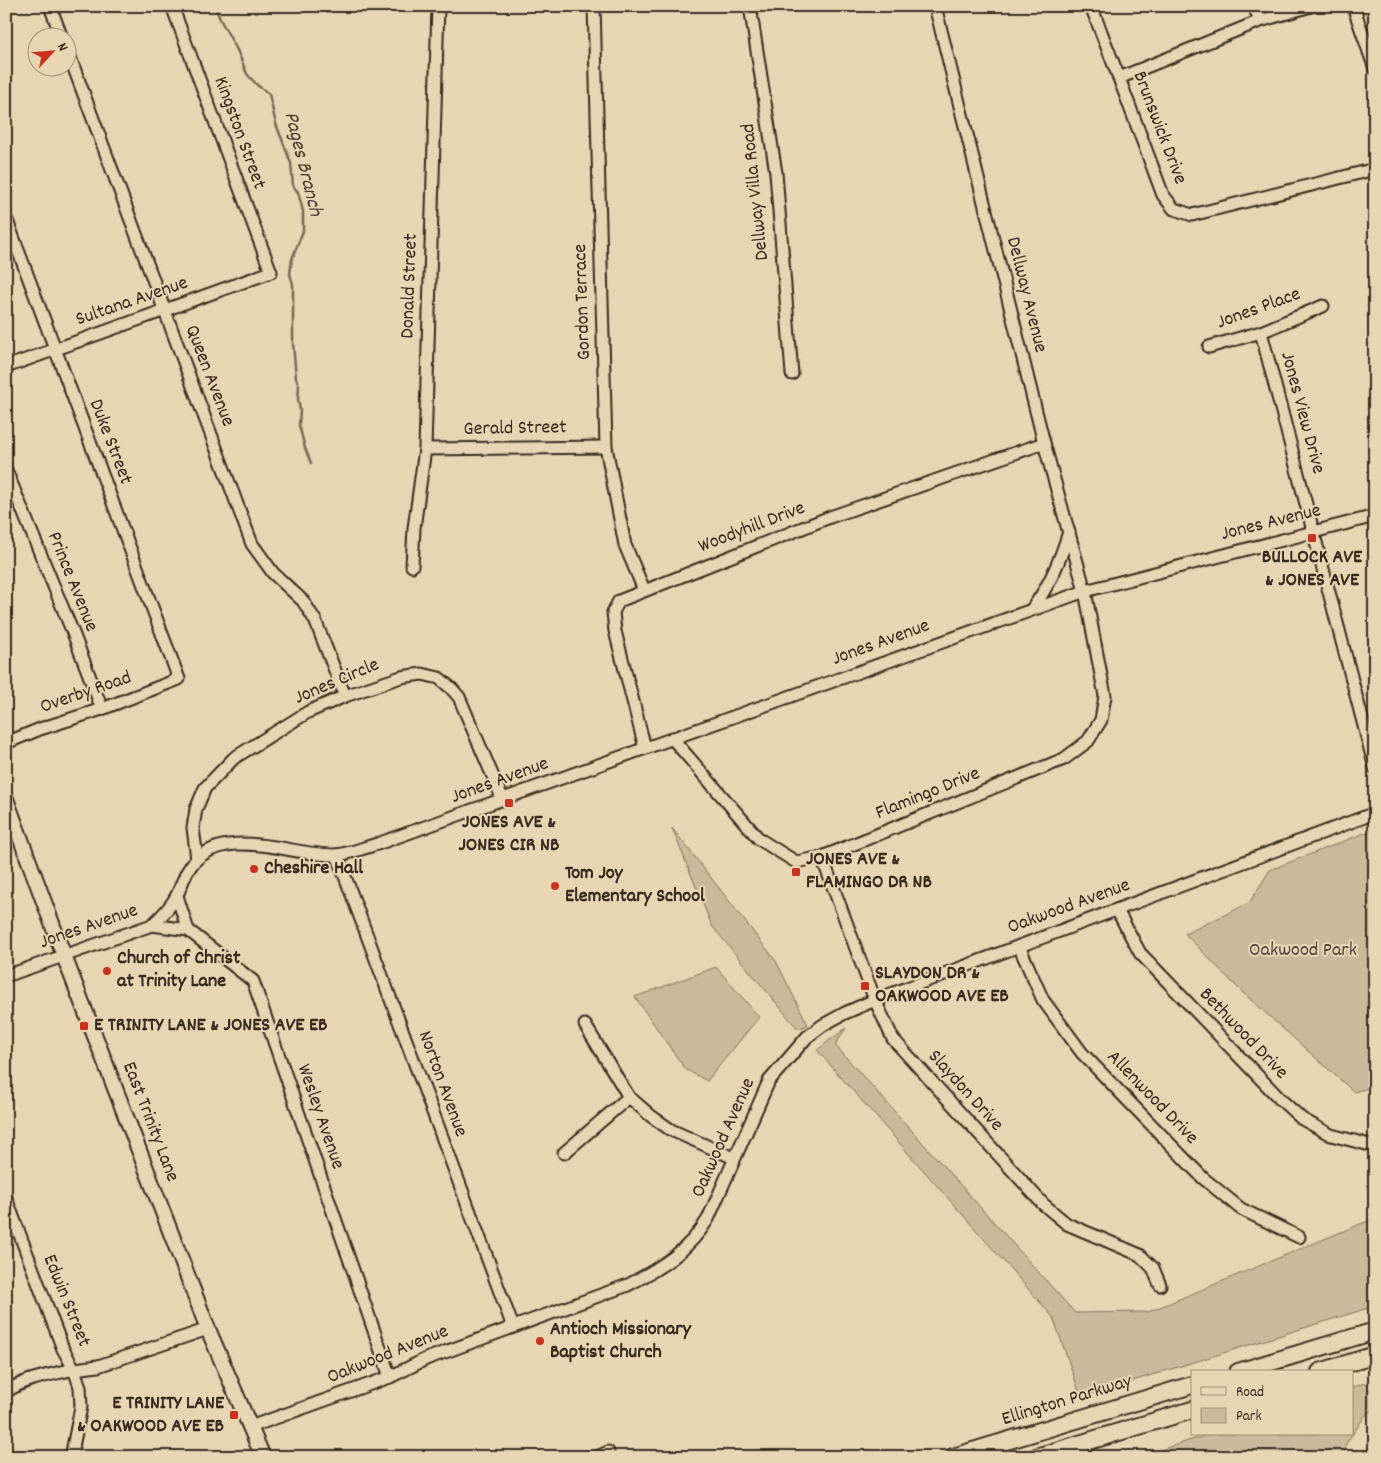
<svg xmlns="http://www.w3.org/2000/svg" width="1381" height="1463" font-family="Dekko,sans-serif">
	<rect width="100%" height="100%" fill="#e8d5b3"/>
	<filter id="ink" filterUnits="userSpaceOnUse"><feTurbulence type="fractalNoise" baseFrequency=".02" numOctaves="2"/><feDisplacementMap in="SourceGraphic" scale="10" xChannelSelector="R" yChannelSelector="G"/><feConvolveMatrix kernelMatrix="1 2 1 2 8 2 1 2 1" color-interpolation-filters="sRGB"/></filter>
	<g filter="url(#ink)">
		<g fill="#ccb99b" stroke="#84725c">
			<path d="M 672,828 L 776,961 L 808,1025 L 798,1029 L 712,926 Z"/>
			<path d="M 1375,829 L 1375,1086 L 1354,1092 L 1242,992 L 1185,934 L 1249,903 L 1270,870 Z"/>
			<path d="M 716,967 L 759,1017 L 707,1081 L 685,1069 L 635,997 Z"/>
			<path d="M 846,1028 L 835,1045 L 1075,1313 L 1148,1312 L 1375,1218 L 1375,1306 L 1081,1397 L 1053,1317 L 817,1050 Z"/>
			<path d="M 1375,1380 L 1375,1409 L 1367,1413 L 1346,1444 L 1343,1457 L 1162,1457 L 1160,1450 L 1210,1434 L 1352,1434 L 1352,1387 Z"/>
		</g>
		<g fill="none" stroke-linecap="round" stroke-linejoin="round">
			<path stroke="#7a6854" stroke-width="2.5" d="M 215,6 L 220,19 L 237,50 L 247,74 L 257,85 L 269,94 L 276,124 L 291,163 L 293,186 L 298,192 L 303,211 L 303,231 L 292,259 L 290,274 L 293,284 L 293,343 L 296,378 L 299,386 L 298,399 L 300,410 L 299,425 L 305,448 L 311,463"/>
			<g stroke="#3b2a1e" stroke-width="15">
				<g id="minor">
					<path d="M 50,6 L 62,38"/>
					<path d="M 594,6 L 606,447 L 625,545 L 644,590"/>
					<path d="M 750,6 L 776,173 L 792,374"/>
					<path d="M 1091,6 L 1119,78 L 1163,195 L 1174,209 L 1192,215 L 1375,169"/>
					<path d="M 1254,6 L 1260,21"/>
					<path d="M 1353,6 L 1375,69"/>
					<path d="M 68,52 L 252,544 L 273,573 L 303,601 L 315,620 L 345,696"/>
					<path d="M 1119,78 L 1260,21 L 1311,6"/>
					<path d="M 6,218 L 179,679 L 102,709 L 40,729 L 6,743"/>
					<path d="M 1261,332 L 1375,768"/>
					<path d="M 1209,347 L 1261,332 L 1323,306"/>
					<path d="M 6,367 L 271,272 L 172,6"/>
					<path d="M 425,449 L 606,447"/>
					<path d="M 6,470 L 73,633 L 102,709"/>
					<path d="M 412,566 L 414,528 L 425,449 L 438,6"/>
					<path d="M 1032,609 C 1050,585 1060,560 1069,532"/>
					<path d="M 672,738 L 759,839 L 796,862 L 822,857 L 1064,759 L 1088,741 L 1101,720 L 1105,696 L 1085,591 L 1044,443 L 935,6"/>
					<path d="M 645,748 L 615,631 L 613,612 L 619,601 L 830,517 L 1044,443"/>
					<path d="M 337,855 L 513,1327"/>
					<path d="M 822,857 L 875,1000 L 893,1039 L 1043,1204 L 1067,1224 L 1140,1255 L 1153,1268 L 1160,1285"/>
					<path d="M 197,859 L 193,828 L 196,809 L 205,788 L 234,758 L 308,712 L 345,696 L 401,677 L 422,674 L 439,678 L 451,688 L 459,697 L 503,800"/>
					<path d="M 177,896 L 188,930"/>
					<path d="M 1117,910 L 1140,953 L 1280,1099 L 1302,1119 L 1331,1135 L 1370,1145 L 1375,1145"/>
					<path d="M 152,925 L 188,930 L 253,981 L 390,1377"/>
					<path d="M 1019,946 L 1043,1000 L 1082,1053 L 1203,1178 L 1241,1209 L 1299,1237"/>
					<path d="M 6,976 L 152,925 C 162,916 171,907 177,895 C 183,882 186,869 197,859 C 231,827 294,856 335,855 C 350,854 366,847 380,843 L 1085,591 L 1375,516"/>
					<path d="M 585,1025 L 629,1097 L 651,1116 L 671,1130 L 734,1158"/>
					<path d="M 564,1153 L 629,1097"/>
					<path d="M 6,1198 L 63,1349 L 74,1369 L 98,1366 L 208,1329"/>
					<path d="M 6,1392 C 25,1378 51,1375 74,1369 L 80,1387 L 81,1407 L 71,1457"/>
					<path d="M 250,1427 L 390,1377 L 426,1359 L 628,1285 C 660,1268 689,1251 708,1219 L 769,1081 L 807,1037 L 823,1025 L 845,1013 L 875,1000 L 1375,813"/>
					<path d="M 597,1457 L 608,1452"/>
				</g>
			</g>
			<g stroke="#3b2a1e" stroke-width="18">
				<path id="major" d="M 6,799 L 64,956 L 208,1329 L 263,1457"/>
			</g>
			<g stroke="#3b2a1e" stroke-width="20">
				<g id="highway">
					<path d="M 1238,1372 L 1375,1331"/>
					<path d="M 1320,1372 L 1375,1355"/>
					<path d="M 953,1457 L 1192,1385"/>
					<path d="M 1036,1457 L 1192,1410"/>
				</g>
			</g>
			<use href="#minor" stroke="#e8d5b3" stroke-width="11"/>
			<use href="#major" stroke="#e8d5b3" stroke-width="14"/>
			<use href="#highway" stroke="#e8d5b3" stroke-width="16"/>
		</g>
	</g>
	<g fill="#c8321e" stroke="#e8d5b3" stroke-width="2">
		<rect x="1307" y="533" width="10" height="10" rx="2.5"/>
		<rect x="504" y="798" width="10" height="10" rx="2.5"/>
		<circle cx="254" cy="869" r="5"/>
		<rect x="791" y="867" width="10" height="10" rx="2.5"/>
		<circle cx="555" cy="886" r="5"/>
		<circle cx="107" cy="971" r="5"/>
		<rect x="860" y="981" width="10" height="10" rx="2.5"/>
		<rect x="79" y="1021" width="10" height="10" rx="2.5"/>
		<circle cx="540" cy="1341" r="5"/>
		<rect x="229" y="1410" width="10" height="10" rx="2.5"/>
	</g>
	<g text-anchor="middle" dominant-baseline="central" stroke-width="4" stroke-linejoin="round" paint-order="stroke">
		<g font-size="20" fill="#3b2a1e" stroke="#e8d5b3">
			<text transform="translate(1159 128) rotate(69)">Brunswick Drive</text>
			<text transform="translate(239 133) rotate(70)">Kingston Street</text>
			<text transform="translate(756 192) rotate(-96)">Dellway Villa Road</text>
			<text transform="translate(410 286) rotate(-88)">Donald Street</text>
			<text transform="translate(1026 295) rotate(76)">Dellway Avenue</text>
			<text transform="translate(132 302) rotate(-19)">Sultana Avenue</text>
			<text transform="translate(583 302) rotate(-92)">Gordon Terrace</text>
			<text transform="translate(1259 309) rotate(-20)">Jones Place</text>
			<text transform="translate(209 376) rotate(69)">Queen Avenue</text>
			<text transform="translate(1302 413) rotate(75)">Jones View Drive</text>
			<text transform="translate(515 429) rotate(-1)">Gerald Street</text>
			<text transform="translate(110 442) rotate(69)">Duke Street</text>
			<text transform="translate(1271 523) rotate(-14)">Jones Avenue</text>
			<text transform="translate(752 528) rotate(-21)">Woodyhill Drive</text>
			<text transform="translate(72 582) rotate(68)">Prince Avenue</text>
			<text transform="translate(881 643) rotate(-20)">Jones Avenue</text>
			<text transform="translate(337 682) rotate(-23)">Jones Circle</text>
			<text transform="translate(86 693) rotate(-19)">Overby Road</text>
			<text transform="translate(500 781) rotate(-20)">Jones Avenue</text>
			<text transform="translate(928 794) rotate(-22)">Flamingo Drive</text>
			<text transform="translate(1069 907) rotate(-20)">Oakwood Avenue</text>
			<text transform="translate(89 927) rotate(-19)">Jones Avenue</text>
			<text transform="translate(1243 1034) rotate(46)">Bethwood Drive</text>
			<text transform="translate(442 1084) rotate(70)">Norton Avenue</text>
			<text transform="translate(965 1091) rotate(48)">Slaydon Drive</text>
			<text transform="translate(1152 1098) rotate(46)">Allenwood Drive</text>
			<text transform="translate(320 1117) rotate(71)">Wesley Avenue</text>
			<text transform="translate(150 1122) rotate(69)">East Trinity Lane</text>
			<text transform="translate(724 1138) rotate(-66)">Oakwood Avenue</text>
			<text transform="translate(66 1301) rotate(68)">Edwin Street</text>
			<text transform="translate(388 1355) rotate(-22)">Oakwood Avenue</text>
			<text transform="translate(1067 1401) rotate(-17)">Ellington Parkway</text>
		</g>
		<g font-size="20" font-weight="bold" fill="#3b2a1e" stroke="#e8d5b3" text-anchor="start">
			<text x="1312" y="558" text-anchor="middle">BULLOCK AVE<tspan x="1312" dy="23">&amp; JONES AVE</tspan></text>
			<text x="509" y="823" text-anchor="middle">JONES AVE &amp;<tspan x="509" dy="23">JONES CIR NB</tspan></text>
			<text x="806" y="860">JONES AVE &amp;<tspan x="806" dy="23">FLAMINGO DR NB</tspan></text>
			<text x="264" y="869">Cheshire Hall</text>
			<text x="565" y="874">Tom Joy<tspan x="565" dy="23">Elementary School</tspan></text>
			<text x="117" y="959">Church of Christ<tspan x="117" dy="23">at Trinity Lane</tspan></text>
			<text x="875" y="974">SLAYDON DR &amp;<tspan x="875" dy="23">OAKWOOD AVE EB</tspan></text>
			<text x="94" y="1026">E TRINITY LANE &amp; JONES AVE EB</text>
			<text x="550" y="1330">Antioch Missionary<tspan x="550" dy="23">Baptist Church</tspan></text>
			<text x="224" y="1404" text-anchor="end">E TRINITY LANE<tspan x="224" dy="23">&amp; OAKWOOD AVE EB</tspan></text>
		</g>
		<g font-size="20" fill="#513f31" stroke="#e8d5b3">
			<text x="1303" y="951">Oakwood Park</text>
		</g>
		<g font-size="21" font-style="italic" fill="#503f30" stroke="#e8d5b3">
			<text transform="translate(302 164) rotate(76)">Pages Branch</text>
		</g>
	</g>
	<rect width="1381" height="1463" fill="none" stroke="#e8d5b3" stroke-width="25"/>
	<rect x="12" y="12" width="1356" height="1438" fill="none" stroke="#3b2a1e" stroke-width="2" filter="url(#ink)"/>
	<rect x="1191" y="1370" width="162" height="65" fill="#e8d5b3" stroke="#a39177"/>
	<rect x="1201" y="1387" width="25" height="8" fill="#e8d5b3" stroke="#a39177"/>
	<text x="1236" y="1396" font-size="15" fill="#3b2a1e">Road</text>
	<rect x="1201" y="1408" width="25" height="15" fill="#ccb99b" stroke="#a39177"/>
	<text x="1236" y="1420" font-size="15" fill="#3b2a1e">Park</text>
	<g transform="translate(52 52) rotate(64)"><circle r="24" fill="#e8d5b3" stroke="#a39177"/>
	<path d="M0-4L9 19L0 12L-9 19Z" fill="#c8321e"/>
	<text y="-8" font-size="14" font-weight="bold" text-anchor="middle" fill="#3b2a1e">N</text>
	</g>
</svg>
